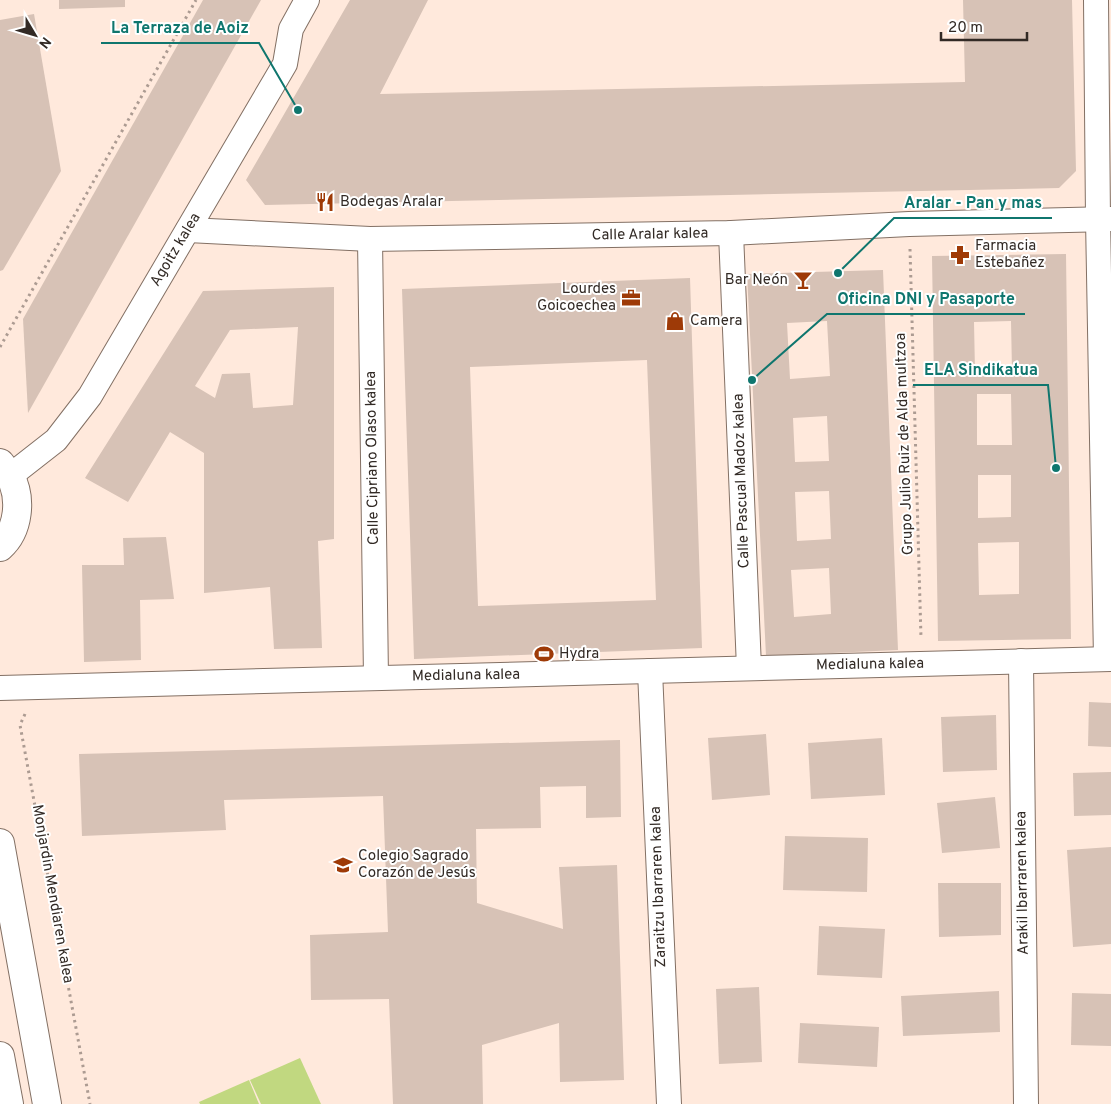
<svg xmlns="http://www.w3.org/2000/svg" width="1111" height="1104" font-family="Overpass,sans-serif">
	<rect width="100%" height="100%" fill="#ffe9dc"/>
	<g fill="#c1d880">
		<path d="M 300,1058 L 321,1104 L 261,1104 L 250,1080 Z"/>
		<path d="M 249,1080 L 259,1104 L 200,1104 L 199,1102 Z"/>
	</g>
	<g fill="#d7c2b6" fill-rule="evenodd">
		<path d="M 59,0 L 125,0 L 125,7 L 59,9 Z"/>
		<path d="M 203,0 L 261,0 L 28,413 L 23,319 Z"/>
		<path d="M 350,0 L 428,0 L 380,94 L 965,82 L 963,0 L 1072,0 L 1076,171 L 1059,188 L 265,205 L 246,180 Z"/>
		<path d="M 34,14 L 61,171 L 3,270 L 0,271 L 0,20 Z"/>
		<path d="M 1066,254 L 1071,639 L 938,641 L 932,256 ZM 1011,321 L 1012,371 L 975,372 L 974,322 ZM 977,394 L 1011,394 L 1012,445 L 977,445 ZM 978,475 L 1011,475 L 1011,517 L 978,518 ZM 1019,542 L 1019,594 L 979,595 L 978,543 Z"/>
		<path d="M 883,270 L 898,650 L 766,656 L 747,274 ZM 827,321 L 830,376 L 790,379 L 787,323 ZM 827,416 L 829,461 L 795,462 L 793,418 ZM 829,491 L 831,539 L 797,541 L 795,492 ZM 829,568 L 831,614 L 794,617 L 791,570 Z"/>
		<path d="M 690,278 L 702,648 L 414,659 L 402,289 ZM 647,360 L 656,600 L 478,606 L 470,367 Z"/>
		<path d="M 334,287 L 334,539 L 318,541 L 322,648 L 274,649 L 270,587 L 204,593 L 204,453 L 170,432 L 128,502 L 85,478 L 203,291 ZM 298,327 L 293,405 L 253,408 L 250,373 L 222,374 L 215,398 L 195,386 L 230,330 Z"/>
		<path d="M 166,537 L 174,599 L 140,600 L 141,660 L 84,662 L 82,565 L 124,565 L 123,538 Z"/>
		<path d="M 1089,702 L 1111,703 L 1111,747 L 1088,746 Z"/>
		<path d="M 996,715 L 997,770 L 943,772 L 941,717 Z"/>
		<path d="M 766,734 L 770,795 L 712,800 L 708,738 Z"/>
		<path d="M 882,738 L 885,795 L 811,799 L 808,743 Z"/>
		<path d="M 620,740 L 621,817 L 586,818 L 586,786 L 540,787 L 541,828 L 476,829 L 477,903 L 563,929 L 559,867 L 617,865 L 624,1080 L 560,1082 L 559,1023 L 482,1045 L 483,1104 L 393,1104 L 389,999 L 311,1000 L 310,935 L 388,932 L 383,796 L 224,800 L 226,830 L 82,836 L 79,754 Z"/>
		<path d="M 1111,772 L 1111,815 L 1074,816 L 1073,773 Z"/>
		<path d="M 995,797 L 1000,848 L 942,853 L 937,803 Z"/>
		<path d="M 785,836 L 868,838 L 867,892 L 783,890 Z"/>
		<path d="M 1111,847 L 1111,944 L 1073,947 L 1067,850 Z"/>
		<path d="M 938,883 L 1001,883 L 1001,935 L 939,937 Z"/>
		<path d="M 819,926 L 885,929 L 882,978 L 817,975 Z"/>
		<path d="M 759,987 L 762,1062 L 719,1064 L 716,989 Z"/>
		<path d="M 999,991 L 1000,1032 L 903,1036 L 901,996 Z"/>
		<path d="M 1072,993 L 1111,994 L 1111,1046 L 1071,1045 Z"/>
		<path d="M 800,1023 L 879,1027 L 877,1067 L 798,1063 Z"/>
	</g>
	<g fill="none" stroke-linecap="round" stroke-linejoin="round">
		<g stroke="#837064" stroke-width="26">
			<g id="minor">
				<path d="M 1096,0 L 1098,219 L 1106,659"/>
				<path d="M 188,230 L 370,239 L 731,233 L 909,224 L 1111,219"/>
				<path d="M 731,233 L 749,668"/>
				<path d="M 370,239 L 376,678"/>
				<path d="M 10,476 L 56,440 L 90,396 L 285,64 L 291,29 L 307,0"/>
				<path d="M 1021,661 L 1026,1104"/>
				<path d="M 650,671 L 669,1104"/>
				<path d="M 0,688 L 1111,659"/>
			</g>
		</g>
		<g stroke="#837064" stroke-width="30">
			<g id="secondary">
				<path d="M 0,463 C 3,467 7,472 10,476 C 22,498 19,530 0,547"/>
				<path d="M 0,843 L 47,1104"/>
				<path d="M 0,1056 L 9,1104"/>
			</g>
		</g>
		<g stroke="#ac9b92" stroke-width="3" stroke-dasharray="2.5 4" stroke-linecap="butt">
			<path d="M 910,249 L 921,638"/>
			<path d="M 0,347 L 196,0"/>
			<path d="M 25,714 L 20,725 L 90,1104"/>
		</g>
		<use href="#minor" stroke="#fff" stroke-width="24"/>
		<use href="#secondary" stroke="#fff" stroke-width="28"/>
	</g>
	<defs>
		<g id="restaurant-bare" transform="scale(1.5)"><path d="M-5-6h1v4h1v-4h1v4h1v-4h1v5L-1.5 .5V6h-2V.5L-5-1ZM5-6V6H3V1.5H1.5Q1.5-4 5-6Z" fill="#9e3a07" stroke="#fff" stroke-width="2.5" paint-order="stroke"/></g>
		<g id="pharmacy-bare" transform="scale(1.5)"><path d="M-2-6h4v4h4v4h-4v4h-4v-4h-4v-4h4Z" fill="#9e3a07" stroke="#fff" stroke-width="2.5" paint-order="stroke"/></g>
		<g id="bar-bare" transform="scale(1.5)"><path d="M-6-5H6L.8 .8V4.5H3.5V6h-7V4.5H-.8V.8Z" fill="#9e3a07" stroke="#fff" stroke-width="2.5" paint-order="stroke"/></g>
		<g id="office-bare" transform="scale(1.5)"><path d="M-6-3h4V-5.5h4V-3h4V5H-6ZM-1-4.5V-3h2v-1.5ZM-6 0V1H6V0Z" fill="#9e3a07" stroke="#fff" stroke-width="2.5" paint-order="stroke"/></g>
		<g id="shop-bare" transform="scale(1.5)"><path d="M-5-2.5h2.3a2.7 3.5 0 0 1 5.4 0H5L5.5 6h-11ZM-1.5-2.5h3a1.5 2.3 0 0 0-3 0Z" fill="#9e3a07" stroke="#fff" stroke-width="2.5" paint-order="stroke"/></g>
		<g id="stadium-bare" transform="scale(1.5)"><path d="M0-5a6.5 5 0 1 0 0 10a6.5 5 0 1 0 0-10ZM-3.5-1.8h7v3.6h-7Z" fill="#9e3a07" stroke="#fff" stroke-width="2.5" paint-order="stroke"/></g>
		<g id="school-bare" transform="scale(1.5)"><path d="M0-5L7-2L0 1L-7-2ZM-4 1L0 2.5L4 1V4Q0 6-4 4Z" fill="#9e3a07" stroke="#fff" stroke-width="2.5" paint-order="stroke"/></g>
	</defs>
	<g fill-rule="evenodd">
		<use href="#restaurant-bare" x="325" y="202"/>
		<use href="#pharmacy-bare" x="960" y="255"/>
		<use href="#bar-bare" x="803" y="280"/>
		<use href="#office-bare" x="631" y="298"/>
		<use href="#shop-bare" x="675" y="321"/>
		<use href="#stadium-bare" x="544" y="654"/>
		<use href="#school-bare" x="343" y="865"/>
	</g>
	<g text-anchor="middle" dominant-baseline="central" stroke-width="4" stroke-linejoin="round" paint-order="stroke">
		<g font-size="15" fill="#322a25" stroke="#fff" text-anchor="start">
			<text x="340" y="202">Bodegas Aralar</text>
			<text x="975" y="246">Farmacia<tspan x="975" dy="17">Estebañez</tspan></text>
			<text x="788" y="280" text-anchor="end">Bar Neón</text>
			<text x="616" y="289" text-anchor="end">Lourdes<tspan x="616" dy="17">Goicoechea</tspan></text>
			<text x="690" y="321">Camera</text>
			<text x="559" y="654">Hydra</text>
			<text x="358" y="856">Colegio Sagrado<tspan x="358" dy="17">Corazón de Jesús</tspan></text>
		</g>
		<g font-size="15" fill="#322a25" stroke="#fff">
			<text transform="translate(650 235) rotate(-1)">Calle Aralar kalea</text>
			<text transform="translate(176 250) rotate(-59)">Agoitz kalea</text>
			<text transform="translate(905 444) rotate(-92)">Grupo Julio Ruiz de Alda multzoa</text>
			<text transform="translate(373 458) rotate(-91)">Calle Cipriano Olaso kalea</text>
			<text transform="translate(742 481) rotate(-92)">Calle Pascual Madoz kalea</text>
			<text transform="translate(870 665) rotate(-1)">Medialuna kalea</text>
			<text transform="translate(466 676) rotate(-1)">Medialuna kalea</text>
			<text transform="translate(1023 883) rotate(-91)">Arakil Ibarraren kalea</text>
			<text transform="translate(659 887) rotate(-92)">Zaraitzu Ibarraren kalea</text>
			<text transform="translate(52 894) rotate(80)">Monjardin Mendiaren kalea</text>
		</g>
	</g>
	<path fill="none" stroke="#0f766e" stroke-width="2" d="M298 110L259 43H101M838 273L894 218H1052M752 380L827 314H1025M1056 468L1048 385H913"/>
	<g fill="#0f766e" stroke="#fff" stroke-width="2">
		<circle cx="298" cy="110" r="5"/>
		<circle cx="838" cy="273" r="5"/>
		<circle cx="752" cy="380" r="5"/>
		<circle cx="1056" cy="468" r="5"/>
	</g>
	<g font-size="16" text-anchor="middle" font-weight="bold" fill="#0f766e" stroke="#fff" stroke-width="4" stroke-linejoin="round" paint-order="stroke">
		<text x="180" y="33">La Terraza de Aoiz</text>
		<text x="973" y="208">Aralar - Pan y mas</text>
		<text x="926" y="304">Oficina DNI y Pasaporte</text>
		<text x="981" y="375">ELA Sindikatua</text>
	</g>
	<g transform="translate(35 35) rotate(128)" stroke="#ffffff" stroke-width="4" paint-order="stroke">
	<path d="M0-4L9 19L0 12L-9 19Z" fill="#322a25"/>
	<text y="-8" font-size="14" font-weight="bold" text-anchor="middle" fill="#322a25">N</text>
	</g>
	<path d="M941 32v8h86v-8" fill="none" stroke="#322a25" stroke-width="2.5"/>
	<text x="948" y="32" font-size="15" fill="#322a25" stroke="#ffffff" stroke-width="4" paint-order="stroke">20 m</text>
</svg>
